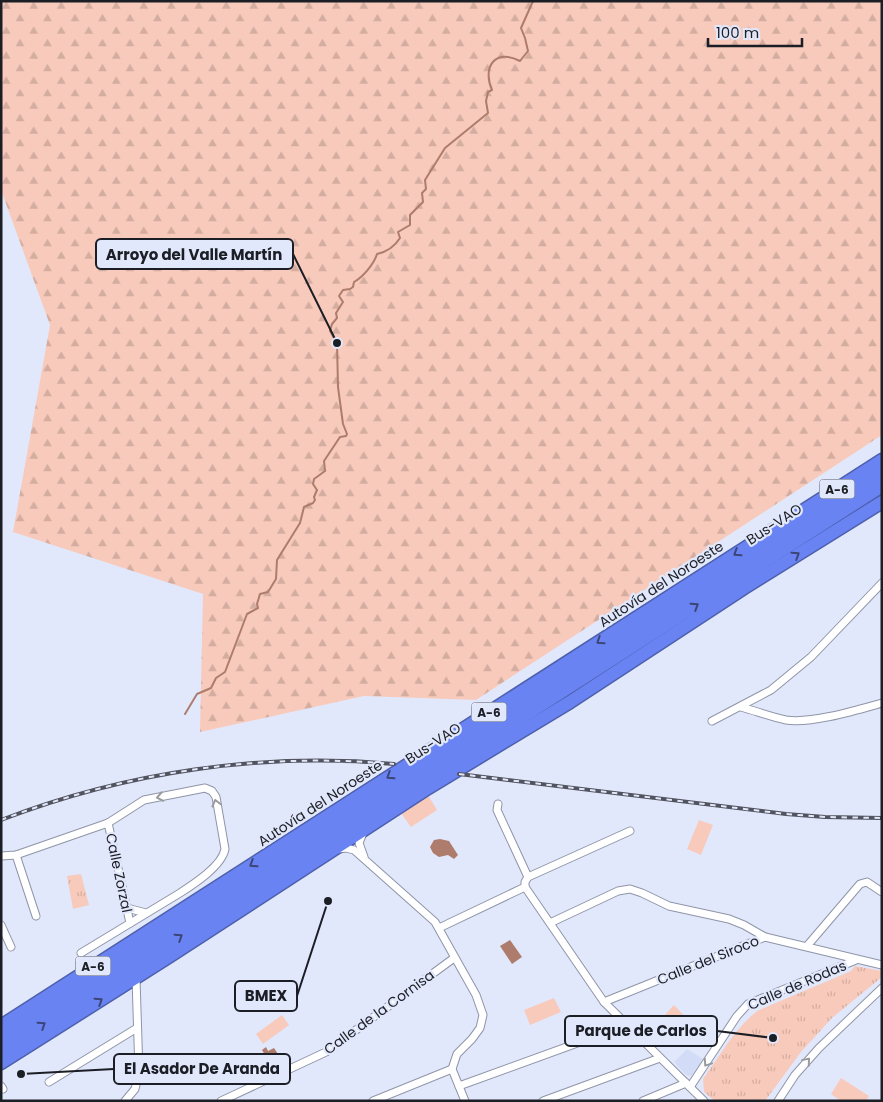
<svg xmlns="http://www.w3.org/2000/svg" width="883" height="1102" font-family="Poppins,sans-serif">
	<defs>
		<pattern id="grass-tufts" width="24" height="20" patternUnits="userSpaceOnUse" patternTransform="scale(1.25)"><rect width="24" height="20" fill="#f8cabb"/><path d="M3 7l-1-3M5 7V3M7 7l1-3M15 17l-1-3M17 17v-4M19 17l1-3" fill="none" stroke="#d4ada1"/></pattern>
		<pattern id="forest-firs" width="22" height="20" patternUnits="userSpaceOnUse" patternTransform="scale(1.25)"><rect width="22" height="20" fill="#f8cabb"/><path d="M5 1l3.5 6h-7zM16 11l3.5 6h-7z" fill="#d4ada1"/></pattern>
	</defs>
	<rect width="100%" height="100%" fill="#e2e8fc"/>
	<path fill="#d3dcf6" d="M 687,1049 L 703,1059 L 693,1074 L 690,1076 L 686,1075 L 674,1062 Z"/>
	<g fill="url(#grass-tufts)">
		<path d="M 81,874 L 89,905 L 73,909 L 67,876 Z"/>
		<path d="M 855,966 L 882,971 L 882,977 L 832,1018 L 801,1052 L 765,1101 L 715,1101 L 704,1092 L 703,1079 C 720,1056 734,1029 757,1011 L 851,971 Z"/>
	</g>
	<path fill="url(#forest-firs)" d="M 1,1 L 882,1 L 882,435 L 476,700 L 364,696 L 200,732 L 203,594 L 13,532 L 50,325 L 1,190 Z"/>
	<g fill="#f8cabb">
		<path d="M 428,795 L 437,810 L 411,827 L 401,813 Z"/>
		<path d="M 699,820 L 713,825 L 701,855 L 687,849 Z"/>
		<path d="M 554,998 L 561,1012 L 530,1025 L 524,1010 Z"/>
		<path d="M 674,1005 L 693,1025 L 685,1038 L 664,1016 Z"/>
		<path d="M 282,1015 L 289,1025 L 263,1044 L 256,1034 Z"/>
		<path d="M 841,1078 L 869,1096 L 866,1101 L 841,1101 L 831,1094 Z"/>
	</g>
	<g fill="#ae7c6d">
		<path d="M 440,839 L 449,841 L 458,855 L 454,859 L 448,855 L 439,857 L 433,853 L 430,847 L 434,840 Z"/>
		<path d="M 510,940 L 522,957 L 512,964 L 500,946 Z"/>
		<path d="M 266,1047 L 268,1051 L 274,1048 L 280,1057 L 279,1063 L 267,1070 L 263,1064 L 268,1060 L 262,1050 Z"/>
	</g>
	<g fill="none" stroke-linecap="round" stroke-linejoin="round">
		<path stroke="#ae7c6d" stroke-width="2" d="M 185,714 L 197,694 L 211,688 L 216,678 L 225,672 L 247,614 L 258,608 L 257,604 L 260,594 L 268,592 L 276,579 L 277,560 L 300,523 L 304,507 L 313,503 L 315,500 L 314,497 L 317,490 L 313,484 L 314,479 L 325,471 L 324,461 L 340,437 L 346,436 L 347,434 L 343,424 L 338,387 L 337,343 L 330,331 L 332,324 L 337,318 L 336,313 L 343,302 L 339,296 L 343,290 L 350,289 L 353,287 L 354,282 C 363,277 374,264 377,254 C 386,252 395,246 400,238 L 398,232 L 410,225 L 410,215 L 423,202 L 422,193 L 426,189 L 425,180 L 445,148 L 488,113 L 486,101 L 488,92 L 492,90 C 482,67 495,48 520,61 L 528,51 L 525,38 L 521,28 L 533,1"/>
		<g stroke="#8f95a7" stroke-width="9">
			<g id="street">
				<path d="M 741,707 C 756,711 771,717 786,720 C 811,724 857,710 882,703"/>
				<path d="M 712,721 L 771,690 L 811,657 L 882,583"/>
				<path d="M 498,804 L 497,810 L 528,877"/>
				<path d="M 108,823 L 130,923"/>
				<path d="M 363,833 L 359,843 L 364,857"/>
				<path d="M 339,849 L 346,848 L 354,850 L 435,922 L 476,995 L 483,1015 L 480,1028 L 472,1039 L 457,1054 L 452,1069 L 465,1101"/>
				<path d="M 16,855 L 36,916"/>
				<path d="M 1,856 L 16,855 L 108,823 L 144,800 L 205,788 L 212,791 L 216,797 L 225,849 C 222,866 194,884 180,893 L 81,953"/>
				<path d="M 525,887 L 604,1002 L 704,1101"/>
				<path d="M 127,908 L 146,913"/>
				<path d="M 550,923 L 618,891 L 630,889 L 642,893 L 669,906 L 729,919 L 744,925 L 765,937 L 604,1002"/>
				<path d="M 1,925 L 11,947"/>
				<path d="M 439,928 L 525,887 L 525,882 L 528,877 L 630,831"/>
				<path d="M 765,937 L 882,965"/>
				<path d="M 807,946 L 860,884 L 867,882 L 882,892"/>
				<path d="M 49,1082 L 137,1028"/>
				<path d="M 1,1086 L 3,1089"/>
				<path d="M 459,1086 L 627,1025"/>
				<path d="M 690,1087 L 737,1016 L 748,1004 L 856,960"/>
				<path d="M 125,1101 L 135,1089 L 139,1073 L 136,978"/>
				<path d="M 221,1101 L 326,1052 L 454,958"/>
				<path d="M 373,1101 L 452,1069"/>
				<path d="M 543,1101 L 660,1058"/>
				<path d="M 643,1101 L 686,1083"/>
				<path d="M 778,1101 L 795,1075 L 819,1048 L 882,988"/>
			</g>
		</g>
		<g stroke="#4e60ab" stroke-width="15">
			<g id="highway">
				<path d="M 1,1026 L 882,460"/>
				<path d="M 1,1039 L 882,473"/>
				<path d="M 1,1052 L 882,486"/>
				<path d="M 1,1063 L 170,956 L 428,788 L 570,702 L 744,588 L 882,502"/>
			</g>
		</g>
		<use href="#street" stroke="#fff" stroke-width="7"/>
		<use href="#highway" stroke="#6983f3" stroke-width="12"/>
		<g stroke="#51545e" stroke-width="4">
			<g id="rail">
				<path d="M 459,774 L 786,814 L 825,817 L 882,818"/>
				<path d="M 1,820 C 126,772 261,752 394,764"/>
			</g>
		</g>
		<use href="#rail" stroke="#e2e8fc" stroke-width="2" stroke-dasharray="5.5" stroke-linecap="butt"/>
	</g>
	<defs><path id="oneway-chevron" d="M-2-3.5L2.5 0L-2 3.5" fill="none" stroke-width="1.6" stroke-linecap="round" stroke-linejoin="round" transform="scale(1.25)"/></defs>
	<g stroke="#3b4677">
		<use href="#oneway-chevron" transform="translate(737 553) rotate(147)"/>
		<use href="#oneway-chevron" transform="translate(796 555) rotate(-33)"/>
		<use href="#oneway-chevron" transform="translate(695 606) rotate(-33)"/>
		<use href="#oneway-chevron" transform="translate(600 641) rotate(147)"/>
		<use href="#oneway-chevron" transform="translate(390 776) rotate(147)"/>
		<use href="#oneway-chevron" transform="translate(253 864) rotate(147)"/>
		<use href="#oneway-chevron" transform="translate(179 937) rotate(-33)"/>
		<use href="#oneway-chevron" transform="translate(99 1001) rotate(-33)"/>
		<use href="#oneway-chevron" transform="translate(42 1025) rotate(-33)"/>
	</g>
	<g stroke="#999a9d">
		<use href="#oneway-chevron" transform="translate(160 797) rotate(169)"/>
		<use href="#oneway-chevron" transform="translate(216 803) rotate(-105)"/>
		<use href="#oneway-chevron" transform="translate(807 1061) rotate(-50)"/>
		<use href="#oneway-chevron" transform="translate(707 1063) rotate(124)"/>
	</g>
	<g text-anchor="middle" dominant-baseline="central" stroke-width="4.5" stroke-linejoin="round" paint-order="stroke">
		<g fill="#e2e8fc" stroke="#575b66" stroke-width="1">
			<rect x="819.5" y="479.5" width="35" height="19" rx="4"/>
			<rect x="471.5" y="702.5" width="35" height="19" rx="4"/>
			<rect x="75.5" y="956.5" width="35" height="19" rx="4"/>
		</g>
		<g font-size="12" font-weight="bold" fill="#1c1e25">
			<text x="837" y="489">A-6</text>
			<text x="489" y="712">A-6</text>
			<text x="93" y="966">A-6</text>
		</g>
		<g font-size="14" fill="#1c1e25" stroke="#e2e8fc">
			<text transform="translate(774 524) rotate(-33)">Bus-VAO</text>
			<text transform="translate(661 584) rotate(-33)">Autovía del Noroeste</text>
			<text transform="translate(433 743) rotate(-33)">Bus-VAO</text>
			<text transform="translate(320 803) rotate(-33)">Autovía del Noroeste</text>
			<text transform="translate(119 873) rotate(78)">Calle Zorzal</text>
			<text transform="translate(708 960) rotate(-22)">Calle del Siroco</text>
			<text transform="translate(797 985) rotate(-23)">Calle de Rodas</text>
			<text transform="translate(379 1012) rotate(-36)">Calle de la Cornisa</text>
		</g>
	</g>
	<path fill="none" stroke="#1c1e25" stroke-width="2" d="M337 343L293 254M328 901L297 996M773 1038L717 1031M21 1074L114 1069"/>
	<g fill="#1c1e25" stroke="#e2e8fc" stroke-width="2">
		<circle cx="337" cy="343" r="5"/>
		<circle cx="328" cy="901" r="5"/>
		<circle cx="773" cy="1038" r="5"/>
		<circle cx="21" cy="1074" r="5"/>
	</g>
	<g fill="#e2e8fc" stroke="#1c1e25" stroke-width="2">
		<rect x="96" y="239" width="197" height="30" rx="5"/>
		<rect x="235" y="981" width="62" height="30" rx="5"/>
		<rect x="565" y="1016" width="152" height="30" rx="5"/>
		<rect x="114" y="1054" width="176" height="30" rx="5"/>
	</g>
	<g font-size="15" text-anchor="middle" font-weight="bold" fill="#1c1e25">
		<text x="194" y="260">Arroyo del Valle Martín</text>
		<text x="266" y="1001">BMEX</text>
		<text x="641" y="1036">Parque de Carlos</text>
		<text x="202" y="1074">El Asador De Aranda</text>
	</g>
	<rect width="883" height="1102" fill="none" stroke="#1c1e25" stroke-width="5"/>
	<path d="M708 38v8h94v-8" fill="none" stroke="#1c1e25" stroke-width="2.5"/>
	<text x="716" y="38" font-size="15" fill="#1c1e25" stroke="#e2e8fc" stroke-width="4" paint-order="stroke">100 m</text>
</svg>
